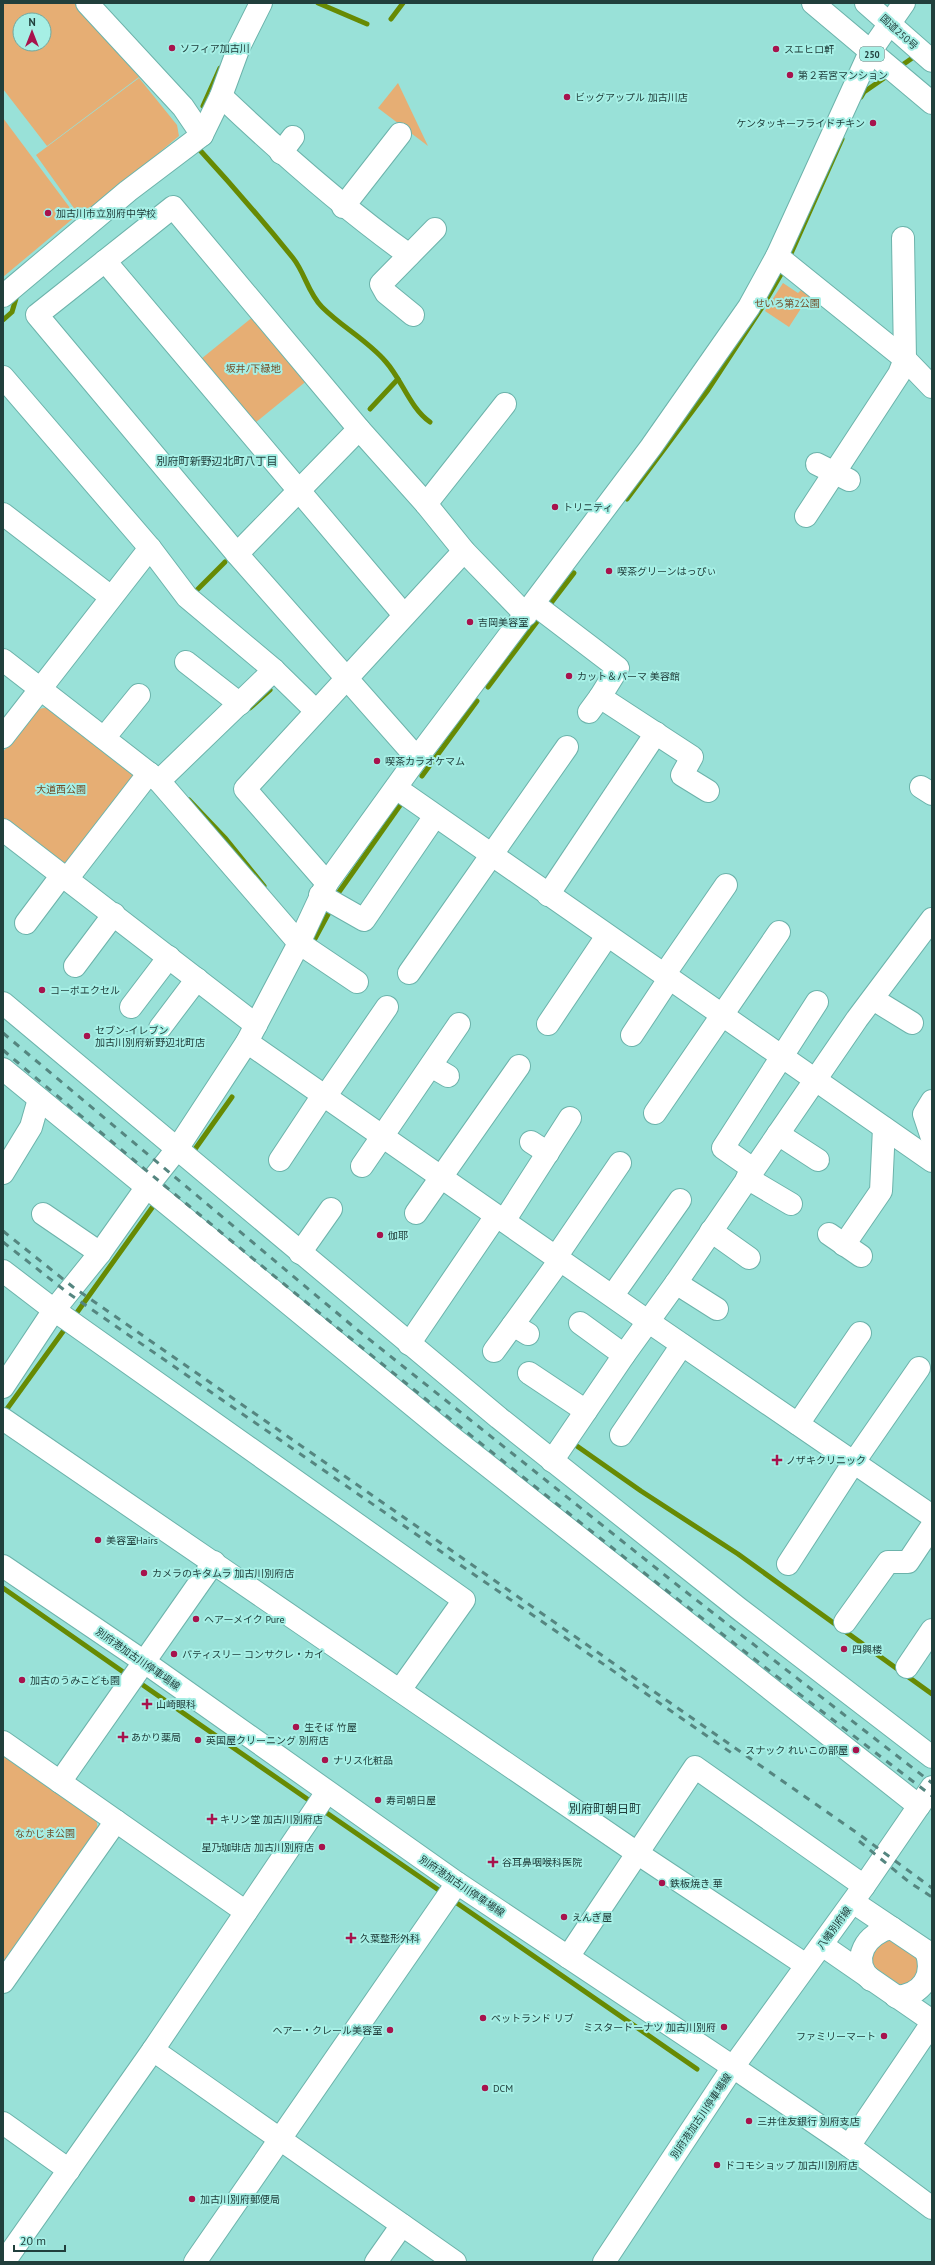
<svg xmlns="http://www.w3.org/2000/svg" width="935" height="2265" font-family="'PT Sans','Noto Sans JP',sans-serif">
	<rect width="100%" height="100%" fill="#99e1d8"/>
	<g fill="#e6ae74" fill-rule="evenodd">
		<path d="M 3,3 L 74,3 L 139,77 L 47,146 L 3,89 ZM 20,20 L 44,20 L 44,44 L 20,44 Z"/>
		<path d="M 139,78 L 177,125 L 179,136 L 81,218 L 36,155 Z"/>
		<path d="M 398,83 L 428,146 L 378,108 Z"/>
		<path d="M 3,118 L 76,216 L 3,277 Z"/>
		<path d="M 783,283 L 798,293 L 801,290 L 809,296 L 789,327 L 765,311 Z"/>
		<path d="M 254,316 L 309,379 L 255,423 L 201,359 Z"/>
		<path d="M 48,707 L 136,775 L 64,868 L 3,821 L 3,752 L 35,710 Z"/>
		<path d="M 3,1752 L 96,1817 L 98,1831 L 3,1964 Z"/>
		<path d="M 880,1940 L 896,1940 L 917,1956 L 921,1965 L 915,1979 L 905,1985 L 898,1984 L 872,1966 L 870,1956 Z"/>
	</g>
	<g fill="none" stroke-linecap="round" stroke-linejoin="round">
		<g stroke="#678a03" stroke-width="5">
			<path d="M 318,3 L 367,24"/>
			<path d="M 391,19 L 403,3"/>
			<path d="M 898,68 L 918,54"/>
			<path d="M 861,97 L 864,92 L 890,74"/>
			<path d="M 203,106 L 220,68"/>
			<path d="M 198,148 C 231,184 263,221 293,258 C 305,273 308,293 322,307 C 343,328 367,340 386,362 C 402,380 410,408 430,422"/>
			<path d="M 789,258 L 842,139"/>
			<path d="M 3,320 L 12,312 L 17,295"/>
			<path d="M 370,409 L 398,379"/>
			<path d="M 627,499 L 708,390 L 761,309 L 784,269"/>
			<path d="M 196,591 L 225,562"/>
			<path d="M 548,607 L 574,573"/>
			<path d="M 488,687 L 542,615"/>
			<path d="M 250,708 L 270,690"/>
			<path d="M 422,776 L 477,701"/>
			<path d="M 189,800 L 226,839 L 264,886"/>
			<path d="M 339,892 L 401,804"/>
			<path d="M 311,946 L 332,907"/>
			<path d="M 193,1152 L 232,1097"/>
			<path d="M 73,1318 L 154,1205"/>
			<path d="M 4,1413 L 67,1326"/>
			<path d="M 574,1444 L 641,1491 L 738,1554 L 932,1694"/>
			<path d="M 3,1588 L 129,1676"/>
			<path d="M 137,1681 L 313,1803"/>
			<path d="M 321,1809 L 443,1893"/>
			<path d="M 451,1899 L 697,2069"/>
		</g>
		<g stroke="#6cb3ab" stroke-width="24">
			<g id="minor">
				<path d="M 87,3 L 183,107 L 202,135"/>
				<path d="M 221,96 C 281,153 342,207 409,255"/>
				<path d="M 281,153 L 293,137"/>
				<path d="M 343,207 L 400,134"/>
				<path d="M 777,256 L 905,359 L 932,387"/>
				<path d="M 105,261 L 404,615"/>
				<path d="M 3,296 L 128,191 L 202,135 L 221,96 L 239,47 L 261,3"/>
				<path d="M 413,315 L 386,293 L 381,284 L 435,229"/>
				<path d="M 3,377 L 150,548 L 187,597 L 274,670 L 316,711"/>
				<path d="M 817,464 L 849,480"/>
				<path d="M 426,504 L 505,404"/>
				<path d="M 3,514 L 111,597"/>
				<path d="M 806,516 L 899,374 L 905,359 L 903,238"/>
				<path d="M 237,554 L 359,429"/>
				<path d="M 534,604 L 618,668 L 600,697 L 692,757 L 682,775 L 708,791"/>
				<path d="M 3,660 L 159,781 L 299,943 L 357,982"/>
				<path d="M 186,662 L 240,704"/>
				<path d="M 589,712 L 600,697"/>
				<path d="M 3,737 L 150,548"/>
				<path d="M 104,738 L 139,695"/>
				<path d="M 417,758 L 237,554 L 37,315 L 173,207 L 359,429 L 426,504 L 464,551 L 526,615"/>
				<path d="M 159,781 L 274,670"/>
				<path d="M 921,787 L 932,794"/>
				<path d="M 396,788 L 932,1161"/>
				<path d="M 3,830 L 256,1025"/>
				<path d="M 67,879 L 149,773"/>
				<path d="M 327,883 L 245,789 L 464,551"/>
				<path d="M 320,895 L 364,920 L 435,816"/>
				<path d="M 548,895 L 656,733"/>
				<path d="M 26,923 L 62,875"/>
				<path d="M 75,966 L 114,914"/>
				<path d="M 409,973 L 567,747"/>
				<path d="M 664,975 L 726,885"/>
				<path d="M 873,999 L 912,1023"/>
				<path d="M 3,1003 L 499,1418 L 738,1608 L 932,1757"/>
				<path d="M 131,1007 L 169,957"/>
				<path d="M 548,1024 L 607,936"/>
				<path d="M 160,1028 L 197,979"/>
				<path d="M 632,1035 L 669,979"/>
				<path d="M 247,1042 L 649,1322 L 932,1516"/>
				<path d="M 431,1066 L 448,1076"/>
				<path d="M 3,1069 L 450,1436 L 919,1806"/>
				<path d="M 325,1097 L 387,1007"/>
				<path d="M 932,1101 L 924,1114 L 932,1138"/>
				<path d="M 655,1113 L 779,932"/>
				<path d="M 778,1134 L 818,1160"/>
				<path d="M 531,1142 L 548,1153"/>
				<path d="M 280,1160 L 323,1095"/>
				<path d="M 362,1166 L 459,1024"/>
				<path d="M 753,1169 L 723,1148 L 817,1002"/>
				<path d="M 3,1173 L 31,1127 L 39,1099"/>
				<path d="M 747,1178 L 791,1204"/>
				<path d="M 416,1213 L 519,1066"/>
				<path d="M 43,1214 L 100,1253"/>
				<path d="M 504,1221 L 570,1118"/>
				<path d="M 711,1231 L 749,1258"/>
				<path d="M 829,1234 L 861,1256"/>
				<path d="M 844,1245 L 881,1191 L 884,1128"/>
				<path d="M 300,1253 L 331,1209"/>
				<path d="M 556,1257 L 620,1163"/>
				<path d="M 3,1271 L 54,1310 L 464,1600 L 400,1690"/>
				<path d="M 676,1283 L 717,1309"/>
				<path d="M 613,1295 L 680,1200"/>
				<path d="M 580,1323 L 624,1355"/>
				<path d="M 513,1325 L 528,1334"/>
				<path d="M 409,1344 L 496,1216"/>
				<path d="M 494,1351 L 560,1260"/>
				<path d="M 529,1373 L 586,1411"/>
				<path d="M 3,1387 L 54,1310 L 100,1253 L 146,1188 L 177,1149 L 247,1042 L 299,943 L 327,883 L 417,758 L 651,447 L 749,307 L 777,256 L 870,52 L 904,3"/>
				<path d="M 3,1419 L 637,1853 L 806,1965"/>
				<path d="M 798,1424 L 860,1333"/>
				<path d="M 621,1435 L 682,1345"/>
				<path d="M 552,1461 L 624,1355 L 676,1283 L 857,1019 L 932,919"/>
				<path d="M 788,1564 L 854,1462 L 919,1368"/>
				<path d="M 845,1622 L 888,1562 L 908,1562 L 932,1526"/>
				<path d="M 907,1667 L 932,1630"/>
				<path d="M 3,1742 L 246,1912"/>
				<path d="M 60,1782 L 214,1562"/>
				<path d="M 853,1902 L 932,1955"/>
				<path d="M 822,1945 L 932,2021"/>
				<path d="M 568,1957 L 695,1767 L 864,1886"/>
				<path d="M 871,1980 C 849,1960 867,1932 892,1928"/>
				<path d="M 3,1982 L 116,1821"/>
				<path d="M 896,1997 C 922,1995 935,1976 926,1951"/>
				<path d="M 153,2050 L 455,2262"/>
				<path d="M 733,2067 L 849,2146 L 932,2208"/>
				<path d="M 3,2123 L 69,2170"/>
				<path d="M 849,2146 L 932,2023"/>
				<path d="M 4,2262 L 153,2050 L 327,1792"/>
				<path d="M 195,2262 L 457,1883"/>
				<path d="M 376,2262 L 402,2225"/>
			</g>
		</g>
		<g stroke="#6cb3ab" stroke-width="24">
			<g id="major">
				<path d="M 3,1566 L 143,1661 L 457,1883 L 733,2067"/>
				<path d="M 604,2262 L 733,2067 L 864,1886 L 932,1787"/>
			</g>
		</g>
		<g stroke="#6cb3ab" stroke-width="24">
			<g id="highway">
				<path d="M 813,3 L 932,103"/>
				<path d="M 866,3 L 932,61"/>
			</g>
		</g>
		<use href="#minor" stroke="#fff" stroke-width="22"/>
		<use href="#major" stroke="#fff" stroke-width="22"/>
		<use href="#highway" stroke="#fff" stroke-width="22"/>
		<g stroke="#558680" stroke-width="3" stroke-dasharray="7 7" stroke-linecap="butt">
			<path d="M 3,1033 L 355,1328 L 681,1588 L 932,1783"/>
			<path d="M 3,1050 C 306,1307 617,1555 932,1796"/>
			<path d="M 3,1231 L 73,1287 L 860,1835 L 932,1888"/>
			<path d="M 3,1242 L 68,1293 L 736,1756"/>
			<path d="M 859,1841 L 909,1882 L 932,1897"/>
		</g>
	</g>
	<g fill="#a7134d" stroke="#a6efe5" stroke-width="1.5">
		<circle cx="172" cy="48" r="4"/>
		<circle cx="776" cy="49" r="4"/>
		<circle cx="790" cy="75" r="4"/>
		<circle cx="567" cy="97" r="4"/>
		<circle cx="873" cy="123" r="4"/>
		<circle cx="48" cy="213" r="4"/>
		<circle cx="555" cy="507" r="4"/>
		<circle cx="609" cy="571" r="4"/>
		<circle cx="470" cy="622" r="4"/>
		<circle cx="569" cy="676" r="4"/>
		<circle cx="377" cy="761" r="4"/>
		<circle cx="42" cy="990" r="4"/>
		<circle cx="87" cy="1036" r="4"/>
		<circle cx="380" cy="1235" r="4"/>
		<path d="M775 1454h4v4h4v4h-4v4h-4v-4h-4v-4h4z"/>
		<circle cx="98" cy="1540" r="4"/>
		<circle cx="144" cy="1573" r="4"/>
		<circle cx="196" cy="1619" r="4"/>
		<circle cx="844" cy="1649" r="4"/>
		<circle cx="174" cy="1654" r="4"/>
		<circle cx="22" cy="1680" r="4"/>
		<path d="M145 1698h4v4h4v4h-4v4h-4v-4h-4v-4h4z"/>
		<circle cx="296" cy="1727" r="4"/>
		<path d="M121 1731h4v4h4v4h-4v4h-4v-4h-4v-4h4z"/>
		<circle cx="198" cy="1740" r="4"/>
		<circle cx="856" cy="1750" r="4"/>
		<circle cx="325" cy="1760" r="4"/>
		<circle cx="378" cy="1800" r="4"/>
		<path d="M210 1813h4v4h4v4h-4v4h-4v-4h-4v-4h4z"/>
		<circle cx="322" cy="1847" r="4"/>
		<path d="M491 1856h4v4h4v4h-4v4h-4v-4h-4v-4h4z"/>
		<circle cx="662" cy="1883" r="4"/>
		<circle cx="564" cy="1917" r="4"/>
		<path d="M349 1932h4v4h4v4h-4v4h-4v-4h-4v-4h4z"/>
		<circle cx="483" cy="2018" r="4"/>
		<circle cx="724" cy="2027" r="4"/>
		<circle cx="390" cy="2030" r="4"/>
		<circle cx="884" cy="2036" r="4"/>
		<circle cx="485" cy="2088" r="4"/>
		<circle cx="749" cy="2121" r="4"/>
		<circle cx="717" cy="2165" r="4"/>
		<circle cx="192" cy="2199" r="4"/>
	</g>
	<g text-anchor="middle" dominant-baseline="central" stroke-width="4" stroke-linejoin="round" paint-order="stroke">
		<rect fill="#a6efe5" stroke="#49746f" stroke-width="1" x="860" y="47" width="24" height="14" rx="3"/>
		<g font-size="9" font-weight="bold" fill="#213f3c">
			<text x="872" y="54">250</text>
		</g>
		<g font-size="10" fill="#213f3c" stroke="#a6efe5">
			<text transform="translate(899 32) rotate(42)">国道250号</text>
			<text transform="translate(138 1659) rotate(35)">別府港加古川停車場線</text>
			<text transform="translate(462 1886) rotate(34)">別府港加古川停車場線</text>
			<text transform="translate(834 1928) rotate(-54)">八幡別府線</text>
			<text transform="translate(701 2116) rotate(-56)">別府港加古川停車場線</text>
		</g>
		<g font-size="10" fill="#213f3c" stroke="#a6efe5" text-anchor="start">
			<text x="180" y="48">ソフィア加古川</text>
			<text x="784" y="49">スエヒロ軒</text>
			<text x="798" y="75">第２若宮マンション</text>
			<text x="575" y="97">ビッグアップル 加古川店</text>
			<text x="865" y="123" text-anchor="end">ケンタッキーフライドチキン</text>
			<text x="56" y="213">加古川市立別府中学校</text>
			<text x="563" y="507">トリニティ</text>
			<text x="617" y="571">喫茶グリーンはっぴぃ</text>
			<text x="478" y="622">吉岡美容室</text>
			<text x="577" y="676">カット＆パーマ 美容館</text>
			<text x="385" y="761">喫茶カラオケマム</text>
			<text x="50" y="990">コーポエクセル</text>
			<text x="95" y="1030">セブン-イレブン<tspan x="95" dy="12">加古川別府新野辺北町店</tspan></text>
			<text x="388" y="1235">伽耶</text>
			<text x="786" y="1460">ノザキクリニック</text>
			<text x="106" y="1540">美容室Hairs</text>
			<text x="152" y="1573">カメラのキタムラ 加古川別府店</text>
			<text x="204" y="1619">ヘアーメイク Pure</text>
			<text x="852" y="1649">四興楼</text>
			<text x="182" y="1654">パティスリー コンサクレ・カイ</text>
			<text x="30" y="1680">加古のうみこども園</text>
			<text x="156" y="1704">山崎眼科</text>
			<text x="304" y="1727">生そば 竹屋</text>
			<text x="131" y="1737">あかり薬局</text>
			<text x="206" y="1740">英国屋クリーニング 別府店</text>
			<text x="848" y="1750" text-anchor="end">スナック れいこの部屋</text>
			<text x="333" y="1760">ナリス化粧品</text>
			<text x="386" y="1800">寿司朝日屋</text>
			<text x="220" y="1819">キリン堂 加古川別府店</text>
			<text x="314" y="1847" text-anchor="end">星乃珈琲店 加古川別府店</text>
			<text x="502" y="1862">谷耳鼻咽喉科医院</text>
			<text x="670" y="1883">鉄板焼き 華</text>
			<text x="572" y="1917">えんぎ屋</text>
			<text x="360" y="1938">久葉整形外科</text>
			<text x="491" y="2018">ペットランド リブ</text>
			<text x="716" y="2027" text-anchor="end">ミスタードーナツ 加古川別府</text>
			<text x="382" y="2030" text-anchor="end">ヘアー・クレール美容室</text>
			<text x="876" y="2036" text-anchor="end">ファミリーマート</text>
			<text x="493" y="2088">DCM</text>
			<text x="757" y="2121">三井住友銀行 別府支店</text>
			<text x="725" y="2165">ドコモショップ 加古川別府店</text>
			<text x="200" y="2199">加古川別府郵便局</text>
		</g>
		<g font-size="10" fill="#734f2a" stroke="#a6efe5">
			<text x="787" y="303">せいろ第2公園</text>
			<text x="253" y="368">坂井ﾉ下緑地</text>
			<text x="61" y="789">大道西公園</text>
			<text x="45" y="1833">なかじま公園</text>
		</g>
		<g font-size="11" fill="#213f3c" stroke="#a6efe5">
			<text x="217" y="461">別府町新野辺北町八丁目</text>
		</g>
		<g font-size="12" fill="#213f3c" stroke="#a6efe5">
			<text x="605" y="1808">別府町朝日町</text>
		</g>
	</g>
	<rect width="935" height="2265" fill="none" stroke="#213f3c" stroke-width="8"/>
	<g transform="translate(32 32)"><circle r="19" fill="#a6efe5" stroke="#71a9a1"/>
	<path d="M0-3L7 15L0 10L-7 15Z" fill="#a7134d"/>
	<text y="-6" font-size="11" font-weight="bold" text-anchor="middle" fill="#213f3c">N</text>
	</g>
	<path d="M14 2245v6h51v-6" fill="none" stroke="#213f3c" stroke-width="2"/>
	<text x="20" y="2245" font-size="12" fill="#213f3c" stroke="#a6efe5" stroke-width="3" paint-order="stroke">20 m</text>
</svg>
